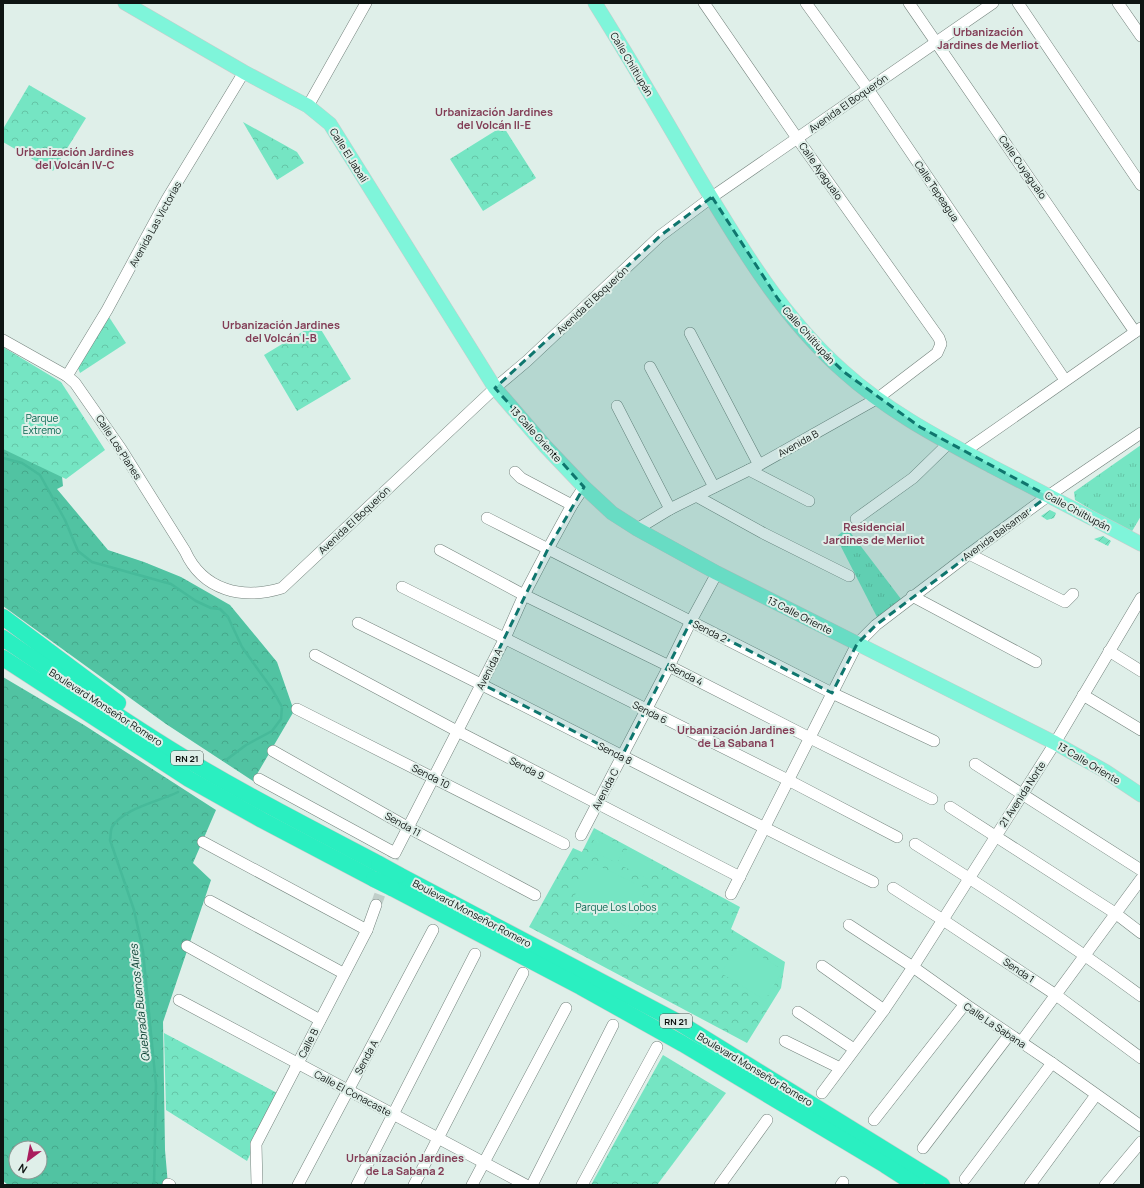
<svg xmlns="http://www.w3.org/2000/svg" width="1144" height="1188" font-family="Manrope,sans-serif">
	<defs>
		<pattern id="grass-tufts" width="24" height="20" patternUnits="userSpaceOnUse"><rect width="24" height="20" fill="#75e5c3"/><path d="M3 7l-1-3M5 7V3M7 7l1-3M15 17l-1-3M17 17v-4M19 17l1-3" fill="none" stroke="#64c4a6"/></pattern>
		<pattern id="forest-crowns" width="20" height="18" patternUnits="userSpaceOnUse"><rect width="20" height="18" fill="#51c3a2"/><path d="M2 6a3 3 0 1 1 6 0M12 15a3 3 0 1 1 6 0" fill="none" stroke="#45a78a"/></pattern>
		<pattern id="park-crowns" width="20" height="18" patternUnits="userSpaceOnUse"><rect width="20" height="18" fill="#75e5c3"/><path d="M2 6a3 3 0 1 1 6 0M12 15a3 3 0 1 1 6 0" fill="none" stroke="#64c4a6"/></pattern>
		<pattern id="garden-furrows" width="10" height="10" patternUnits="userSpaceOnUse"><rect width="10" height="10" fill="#75e5c3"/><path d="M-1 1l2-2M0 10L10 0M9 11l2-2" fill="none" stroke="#64c4a6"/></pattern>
	</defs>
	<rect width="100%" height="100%" fill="#dfefe9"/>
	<g fill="url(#grass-tufts)">
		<path d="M 1141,445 L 1141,516 L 1131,533 L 1075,500 L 1074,492 Z"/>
		<path d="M 847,528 L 901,599 L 878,619 L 836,537 Z"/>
	</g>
	<g fill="url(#forest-crowns)" fill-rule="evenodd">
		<path d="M 3,428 L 61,467 L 63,486 L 57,489 L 108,550 L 144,562 L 181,577 L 230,605 L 277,662 L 294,711 L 253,781 L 166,724 L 3,606 Z"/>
		<path d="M 3,677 L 84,725 L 216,810 L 193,863 L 211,880 L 163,1022 L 165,1150 L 168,1185 L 8,1185 L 3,1181 ZM 16,1148 L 40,1148 L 40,1172 L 16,1172 Z"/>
	</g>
	<g fill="url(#park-crowns)">
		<path d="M 29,85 L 86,118 L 53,171 L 3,142 L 3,129 Z"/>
		<path d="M 243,122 L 297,152 L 304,163 L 277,180 Z"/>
		<path d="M 503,126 L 536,178 L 483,211 L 450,159 Z"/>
		<path d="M 109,317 L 126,343 L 80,373 L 78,368 Z"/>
		<path d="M 317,323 L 351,379 L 297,411 L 264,355 Z"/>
		<path d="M 3,347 L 61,382 L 105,450 L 66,479 L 3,449 Z"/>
		<path d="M 594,828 L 740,907 L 731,929 L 785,962 L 781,988 L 747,1043 L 529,927 L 573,848 L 582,852 Z"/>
		<path d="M 164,1033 L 279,1094 L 247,1161 L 166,1110 Z"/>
		<path d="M 663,1055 L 726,1093 L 657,1185 L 591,1185 Z"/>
	</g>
	<g fill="url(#garden-furrows)">
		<path d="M 1050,510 L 1056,513 L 1054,518 L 1047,520 L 1041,516 Z"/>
		<path d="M 1103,536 L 1111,541 L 1108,546 L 1094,539 Z"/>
	</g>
	<g fill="#75e5c3">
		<path d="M 597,834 L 624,847 L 617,863 L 589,850 Z"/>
		<path d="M 627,849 L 657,865 L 649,880 L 619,864 Z"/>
		<path d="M 591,862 L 646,889 L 628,927 L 572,901 Z"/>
		<path d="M 740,943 L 783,970 L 765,1000 L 721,973 Z"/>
	</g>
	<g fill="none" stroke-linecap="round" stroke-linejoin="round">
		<g stroke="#47ba9a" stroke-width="2.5">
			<path d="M 3,458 L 22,463 L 40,475 L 65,520 L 78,551 L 92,562 L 171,584 L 196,601 L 211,608 L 220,609 L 228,617 L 242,647 L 272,689 L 282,707 L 281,719 L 272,731 L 246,745 L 226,760"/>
			<path d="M 154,1185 L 156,1085 L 143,951 L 134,910 L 110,840 C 111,836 110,831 112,827 C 124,808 158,802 178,792"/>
		</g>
		<path stroke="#c0cec9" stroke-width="11" stroke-dasharray="11 5.5" stroke-linecap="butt" d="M 376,905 L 395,853"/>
		<g stroke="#74837d" stroke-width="12">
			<g id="minor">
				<path d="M 806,3 L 868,89 L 1065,380"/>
				<path d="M 909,3 L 1135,332"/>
				<path d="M 1018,3 L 1141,185"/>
				<path d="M 1118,3 L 1141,36"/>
				<path d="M 308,106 L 366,3"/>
				<path d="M 690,333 L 759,465"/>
				<path d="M 3,340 L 67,376 L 75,383 L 121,449 L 185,551 C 203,591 243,600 282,588 L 495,388 L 527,361 L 660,236 L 712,197 L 993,3"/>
				<path d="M 650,367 L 714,487"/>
				<path d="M 67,376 L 107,310 L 167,199 L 244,72"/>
				<path d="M 617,406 L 670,509"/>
				<path d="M 965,451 L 1141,328"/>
				<path d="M 749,470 L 809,501"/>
				<path d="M 515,472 L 521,478 L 572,505"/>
				<path d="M 696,496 L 763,533 L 849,576"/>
				<path d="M 487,518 L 832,693 L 934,741"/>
				<path d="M 856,519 L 913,478 L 949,443"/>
				<path d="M 637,529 L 670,509 L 759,465 L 878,398 L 937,353 L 941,344 L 939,338 L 797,138 L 704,3"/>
				<path d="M 440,550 L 524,595 L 669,666 L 810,738 L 932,799"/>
				<path d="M 969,554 L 1065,602 L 1073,594"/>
				<path d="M 402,587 L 788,780 L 897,837"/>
				<path d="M 912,596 L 1036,662"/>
				<path d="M 358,623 C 531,708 701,797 873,882"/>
				<path d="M 1109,651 L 1141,671"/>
				<path d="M 315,655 L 457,731 L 740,877"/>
				<path d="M 1083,695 L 1141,730"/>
				<path d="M 297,709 L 564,844"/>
				<path d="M 273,751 L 409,828 L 535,895"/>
				<path d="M 975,764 L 1141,870"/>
				<path d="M 259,779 L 395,853 L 505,638 L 524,595 L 548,549 L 572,505 L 584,487"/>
				<path d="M 950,807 L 1115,913 L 1141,933"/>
				<path d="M 581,835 L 669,666 L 691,621 L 717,573"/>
				<path d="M 203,842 L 367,930"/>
				<path d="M 915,844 C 992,892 1068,942 1141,996"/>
				<path d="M 893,888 L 943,920 L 1056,995 L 1141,1058"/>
				<path d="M 731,894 L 857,644 L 876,625 L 969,554 L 1048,496 L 1141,433"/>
				<path d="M 210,901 L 343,973"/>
				<path d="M 849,925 L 913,967 L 965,1004 L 1052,1063 L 1141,1126"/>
				<path d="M 187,946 L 320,1020"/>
				<path d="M 822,966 L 884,1010"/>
				<path d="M 179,1000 L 526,1185"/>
				<path d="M 798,1012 L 854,1049"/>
				<path d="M 785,1041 L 840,1068"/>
				<path d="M 1021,1042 L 1141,879"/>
				<path d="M 822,1093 L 884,1010 L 913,967 L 1055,743 L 1141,598"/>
				<path d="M 874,1120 L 965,1004"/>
				<path d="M 923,1148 L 1009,1035"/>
				<path d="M 965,1179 L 1052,1063"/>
				<path d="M 168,1184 L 170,1185"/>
				<path d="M 257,1185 L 256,1144 L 367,930 L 376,905"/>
				<path d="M 298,1185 L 433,930"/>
				<path d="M 357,1185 L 475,954"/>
				<path d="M 414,1185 L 523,973"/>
				<path d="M 472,1185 L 566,1008"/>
				<path d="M 532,1185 L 613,1025"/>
				<path d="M 582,1185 L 657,1047"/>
				<path d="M 720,1185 L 767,1120"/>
				<path d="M 841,1185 L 843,1182"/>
				<path d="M 1030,1185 L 1096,1095"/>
				<path d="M 1105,1185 L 1141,1142"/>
			</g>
		</g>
		<g stroke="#cacbcb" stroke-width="15">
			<g id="major">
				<path d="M 125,3 L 244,72 L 308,106 L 330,124 L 495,388 L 545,446 L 584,487 L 612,513 L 637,529 L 717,573 L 1055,743 L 1105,771 L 1141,795"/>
				<path d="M 595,3 C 630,59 664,117 697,174 C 739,244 781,316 843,371 C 887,411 941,439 993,467 C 1043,493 1092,518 1141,544"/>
			</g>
		</g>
		<g stroke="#cacbcb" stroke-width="17">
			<g id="highway">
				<path d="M 3,617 L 118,703"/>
				<path d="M 3,638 C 53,672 103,707 154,739 C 226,785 303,824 379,864"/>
				<path d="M 3,658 L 189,779 L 262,820 L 374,879"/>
				<path d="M 399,875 L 678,1022 L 942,1185"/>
				<path d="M 392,888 L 581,987 L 683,1044 L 885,1165 L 916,1185"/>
			</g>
		</g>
		<use href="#minor" stroke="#fff" stroke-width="11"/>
		<use href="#major" stroke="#7ff5da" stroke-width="14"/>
		<use href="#highway" stroke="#2aefc1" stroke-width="16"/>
		<g stroke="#cacbcb" stroke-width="17" stroke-linecap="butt">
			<g id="highway-bridge">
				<path d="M 379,864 L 399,875"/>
				<path d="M 374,879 L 392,888"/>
			</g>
		</g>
		<use href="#highway-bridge" stroke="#2aefc1" stroke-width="16"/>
	</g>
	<path fill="#0f766e" fill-opacity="0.2" stroke="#0f766e" stroke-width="3" stroke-dasharray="8 5" stroke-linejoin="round" d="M 712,197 L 778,299 L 817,346 L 844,372 L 920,427 L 1048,496 L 876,625 L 857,644 L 832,693 L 691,621 L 622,756 L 482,684 L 548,549 L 584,487 L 495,388 L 660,236 Z"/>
	<g text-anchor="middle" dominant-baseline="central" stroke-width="4" stroke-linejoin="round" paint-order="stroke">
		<g fill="#dfefe9" stroke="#4d5652" stroke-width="1">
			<rect x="171" y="751" width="32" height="14" rx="3"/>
			<rect x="660" y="1014" width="32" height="14" rx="3"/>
		</g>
		<g font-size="9" font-weight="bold" fill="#0e1412">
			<text x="187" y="758">RN 21</text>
			<text x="676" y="1021">RN 21</text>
		</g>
		<g font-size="10" fill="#0e1412" stroke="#dfefe9">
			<text transform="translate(632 64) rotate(59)">Calle Chiltiupán</text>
			<text transform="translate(848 103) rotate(-35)">Avenida El Boquerón</text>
			<text transform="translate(349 155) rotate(58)">Calle El Jabalí</text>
			<text transform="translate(1023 167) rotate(55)">Calle Cuyagualo</text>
			<text transform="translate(821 171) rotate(55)">Calle Ayagualo</text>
			<text transform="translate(937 191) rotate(56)">Calle Tepeagua</text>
			<text transform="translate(155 224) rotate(-61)">Avenida Las Victorias</text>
			<text transform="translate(592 300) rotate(-43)">Avenida El Boquerón</text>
			<text transform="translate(809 335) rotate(48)">Calle Chiltiupán</text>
			<text transform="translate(536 434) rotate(48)">13 Calle Oriente</text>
			<text transform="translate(798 443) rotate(-29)">Avenida B</text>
			<text transform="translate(119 447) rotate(57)">Calle Los Planes</text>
			<text transform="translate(1078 511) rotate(28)">Calle Chiltiupán</text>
			<text transform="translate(354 520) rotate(-43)">Avenida El Boquerón</text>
			<text transform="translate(996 534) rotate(-36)">Avenida Balsamar</text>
			<text transform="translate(800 615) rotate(27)">13 Calle Oriente</text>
			<text transform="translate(710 631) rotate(27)">Senda 2</text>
			<text transform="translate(489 669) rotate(-63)">Avenida A</text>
			<text transform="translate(686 674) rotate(27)">Senda 4</text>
			<text transform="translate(106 707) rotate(33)">Boulevard Monseñor Romero</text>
			<text transform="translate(650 712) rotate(27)">Senda 6</text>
			<text transform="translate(615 753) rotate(27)">Senda 8</text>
			<text transform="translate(1089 763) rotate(31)">13 Calle Oriente</text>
			<text transform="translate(527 768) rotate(27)">Senda 9</text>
			<text transform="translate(431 776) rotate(27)">Senda 10</text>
			<text transform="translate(605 789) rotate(-63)">Avenida C</text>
			<text transform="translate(1022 794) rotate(-57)">21 Avenida Norte</text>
			<text transform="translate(403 824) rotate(29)">Senda 11</text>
			<text transform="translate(472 913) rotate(28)">Boulevard Monseñor Romero</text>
			<text transform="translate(1019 970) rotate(34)">Senda 1</text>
			<text transform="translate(995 1025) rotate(34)">Calle La Sabana</text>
			<text transform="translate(308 1043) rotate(-63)">Calle B</text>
			<text transform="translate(366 1057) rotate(-62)">Senda A</text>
			<text transform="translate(755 1069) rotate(31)">Boulevard Monseñor Romero</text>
			<text transform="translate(353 1093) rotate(28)">Calle El Conacaste</text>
		</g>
		<g font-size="10" fill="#076650" stroke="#dfefe9">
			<text x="42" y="418">Parque<tspan x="42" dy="12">Extremo</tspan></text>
			<text x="616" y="907">Parque Los Lobos</text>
		</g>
		<g font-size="11" font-weight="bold" fill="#823c55" stroke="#dfefe9">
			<text x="988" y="31">Urbanización<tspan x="988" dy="13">Jardines de Merliot</tspan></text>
			<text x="494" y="111">Urbanización Jardines<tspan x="494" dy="13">del Volcán II-E</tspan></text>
			<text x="75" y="151">Urbanización Jardines<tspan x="75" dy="13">del Volcán IV-C</tspan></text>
			<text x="281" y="324">Urbanización Jardines<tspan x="281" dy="13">del Volcán I-B</tspan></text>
			<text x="874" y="526">Residencial<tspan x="874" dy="13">Jardines de Merliot</tspan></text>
			<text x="736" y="729">Urbanización Jardines<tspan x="736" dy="13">de La Sabana 1</tspan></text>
			<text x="405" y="1157">Urbanización Jardines<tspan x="405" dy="13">de La Sabana 2</tspan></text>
		</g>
		<g font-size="11" font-style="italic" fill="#083d2f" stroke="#dfefe9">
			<text transform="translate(139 1003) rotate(-96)">Quebrada Buenos Aires</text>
		</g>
	</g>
	<rect width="1144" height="1188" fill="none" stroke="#0e1412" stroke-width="8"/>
	<g transform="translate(28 1160) rotate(212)"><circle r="19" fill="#dfefe9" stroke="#8b9793"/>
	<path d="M0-3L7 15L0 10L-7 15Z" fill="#a91d5d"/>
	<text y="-6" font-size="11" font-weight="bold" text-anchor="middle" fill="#0e1412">N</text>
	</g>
</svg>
